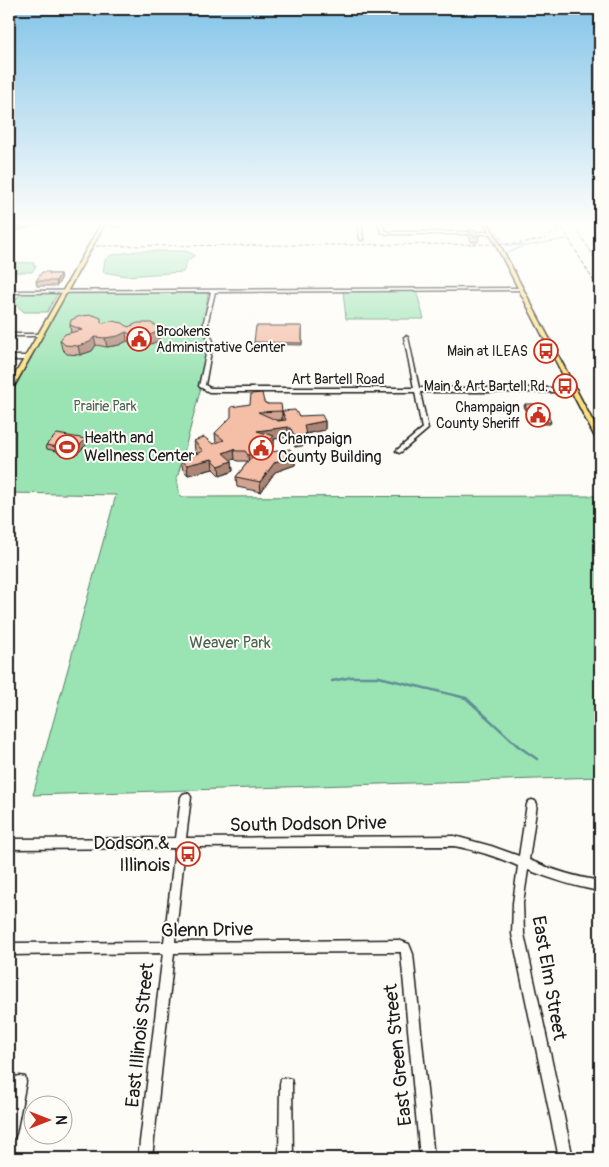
<svg xmlns="http://www.w3.org/2000/svg" width="609" height="1167" font-family="Pangolin,sans-serif">
	<rect width="100%" height="100%" fill="#fdfcf7"/>
	<filter id="ink" filterUnits="userSpaceOnUse"><feTurbulence type="fractalNoise" baseFrequency=".02" numOctaves="2"/><feDisplacementMap in="SourceGraphic" scale="10" xChannelSelector="R" yChannelSelector="G"/><feConvolveMatrix kernelMatrix="1 2 1 2 8 2 1 2 1" color-interpolation-filters="sRGB"/></filter>
	<g filter="url(#ink)">
		<g fill="#9ae3b2" stroke="#5b8067">
			<path d="M 138,251 L 185,251 L 195,255 L 187,261 L 183,272 L 126,276 L 103,272 L 105,260 L 111,255 Z"/>
			<path d="M 15,262 L 34,263 L 33,266 L 36,266 L 32,272 L 9,272 L 9,266 L 12,266 Z"/>
			<path d="M 416,290 L 424,319 L 346,319 L 343,291 Z"/>
			<path d="M 21,292 L 56,292 L 58,293 L 47,312 L 24,312 L 14,303 Z"/>
			<path d="M 72,292 L 203,292 L 208,294 L 203,324 L 207,343 L 200,391 L 177,479 L 180,497 L 600,496 L 600,777 L 33,795 L 116,495 L 9,493 L 9,397 L 66,295 Z"/>
		</g>
		<g fill="none" stroke-linecap="round" stroke-linejoin="round">
			<g stroke="#5f8f96" stroke-width="1">
				<path d="M 496,231 L 504,243"/>
				<path d="M 506,245 L 526,246 L 566,239"/>
				<path d="M 508,253 L 522,247"/>
			</g>
			<g stroke="#5f8f96" stroke-width="2.5">
				<path d="M 349,677 L 379,677 L 466,698 L 518,746 L 537,759"/>
				<path d="M 332,681 L 347,678"/>
			</g>
			<g stroke="#1c1c1c" stroke-width="3">
				<g id="minor">
					<path d="M 357,222 L 361,222 L 363,240 L 360,239 Z"/>
					<path d="M 378,222 L 382,222 L 384,230 L 388,232 L 492,232 L 494,233 L 492,234 L 387,234 L 381,232 Z"/>
					<path d="M 521,288 L 523,288 L 523,290 L 215,292 L 208,321 L 208,330 L 213,341 L 205,385 L 210,388 L 414,388 L 404,337 L 406,336 L 408,337 L 419,388 L 574,388 L 577,390 L 574,392 L 420,392 L 428,429 L 401,452 L 399,453 L 396,451 L 397,450 L 422,429 L 415,392 L 209,392 L 200,387 L 199,386 L 209,341 L 204,330 L 204,321 L 211,292 L 9,293 L 9,291 Z"/>
					<path d="M 9,334 L 40,334 L 42,335 L 40,336 L 9,336 Z"/>
					<path d="M 9,356 L 27,356 L 30,358 L 27,360 L 9,360 Z"/>
					<path d="M 186,793 L 189,794 L 191,797 L 186,838 L 454,836 L 491,846 L 519,856 L 527,804 L 529,801 L 532,800 L 535,801 L 537,804 L 529,860 C 553,870 575,877 600,881 L 600,891 C 575,887 552,879 528,870 L 523,903 L 524,934 L 573,1158 L 559,1158 L 512,934 L 513,903 L 518,866 C 497,857 476,850 454,846 L 185,847 L 175,942 L 398,940 L 409,944 L 413,954 L 434,1158 L 420,1158 L 401,954 L 401,952 L 398,952 L 174,953 L 152,1158 L 138,1158 L 163,953 L 9,955 L 9,943 L 164,942 L 175,848 L 9,849 L 9,839 L 176,838 L 181,797 L 183,794 Z"/>
					<path d="M 20,1076 L 25,1077 L 26,1082 L 16,1133 L 14,1138 L 9,1140 C 8,1119 7,1097 15,1077 Z"/>
					<path d="M 286,1078 L 291,1079 L 292,1084 L 293,1158 L 279,1158 L 280,1084 L 281,1079 Z"/>
				</g>
			</g>
			<g stroke="#1c1c1c" stroke-width="3">
				<g id="major">
					<path d="M 38,222 L 44,222 L 9,232 L 9,230 Z"/>
					<path d="M 102,222 L 106,222 L 12,390 L 9,392 L 9,385 Z"/>
					<path d="M 484,222 L 488,222 L 600,435 L 600,443 L 597,441 Z"/>
				</g>
			</g>
			<use href="#minor" fill="#fdfcf7" fill-rule="evenodd"/>
			<use href="#major" fill="#fce080" fill-rule="evenodd"/>
			<g stroke="#1c1c1c" stroke-width="1" stroke-dasharray="4.5 2" stroke-linecap="butt">
				<path d="M 559,222 L 600,292"/>
				<path d="M 572,222 L 600,266"/>
				<path d="M 96,246 L 516,244 L 544,239 L 558,230 L 559,222"/>
			</g>
		</g>
		<g fill="#d2a390" stroke="#1c1c1c">
			<path d="M 111,222 L 123,222 L 120,227 L 111,227 Z"/>
			<path d="M 469,230 L 479,236 L 478,242 L 471,242 L 469,236 Z"/>
			<path d="M 51,274 L 60,274 L 61,279 L 57,286 L 37,286 L 36,281 Z"/>
			<path d="M 102,323 L 128,327 L 160,335 L 158,341 L 148,345 L 135,345 L 127,341 L 119,345 L 107,347 L 96,345 L 92,351 L 80,355 L 67,354 L 62,349 L 60,340 L 71,333 L 70,325 Z"/>
			<path d="M 302,326 L 302,345 L 254,344 L 254,342 Z"/>
			<path d="M 264,402 L 282,411 L 282,420 L 277,420 L 278,421 L 283,420 L 282,411 L 299,416 L 325,421 L 325,430 L 306,434 L 306,445 L 295,447 L 291,439 L 288,437 L 274,439 L 274,446 L 270,450 L 267,449 L 264,452 L 265,453 L 295,455 L 295,465 L 275,472 L 261,492 L 237,487 L 236,477 L 247,463 L 246,461 L 237,461 L 235,459 L 231,460 L 232,461 L 233,471 L 220,476 L 213,469 L 188,475 L 183,470 L 181,460 L 197,453 L 195,451 L 194,441 L 213,444 L 216,443 L 215,433 L 250,404 Z"/>
			<path d="M 525,404 L 551,422 L 550,424 L 532,424 L 524,406 Z"/>
			<path d="M 86,439 L 87,444 L 76,455 L 47,449 L 46,445 Z"/>
		</g>
		<g fill="#ab8575" stroke="#1c1c1c">
			<path d="M 119,222 L 123,222 L 120,227 Z"/>
			<path d="M 60,274 L 61,279 L 57,286 L 56,281 Z"/>
			<path d="M 159,327 L 160,335 L 158,341 L 148,345 L 147,336 Z"/>
			<path d="M 126,332 L 127,341 L 119,345 L 107,347 L 105,338 Z"/>
			<path d="M 94,337 L 96,345 L 92,351 L 80,355 L 78,346 Z"/>
			<path d="M 325,421 L 325,430 L 304,434 L 304,425 Z"/>
			<path d="M 288,427 L 288,437 L 274,439 L 274,446 L 270,450 L 270,440 L 267,440 L 267,449 L 261,457 L 257,431 Z"/>
			<path d="M 306,435 L 306,445 L 295,447 L 295,437 Z"/>
			<path d="M 86,439 L 87,444 L 76,455 L 75,450 Z"/>
			<path d="M 234,449 L 235,459 L 223,463 L 223,453 Z"/>
			<path d="M 256,452 L 249,465 L 248,455 Z"/>
			<path d="M 295,455 L 295,465 L 275,472 L 261,492 L 260,482 L 275,462 Z"/>
			<path d="M 212,459 L 213,469 L 188,475 L 187,465 Z"/>
			<path d="M 232,461 L 233,471 L 220,476 L 219,466 Z"/>
		</g>
		<g fill="#f4bea7" stroke="#1c1c1c">
			<path d="M 469,230 L 476,230 L 479,236 L 472,236 Z"/>
			<path d="M 42,272 L 50,272 L 49,274 L 60,274 L 56,281 L 36,281 Z"/>
			<path d="M 93,315 L 101,318 L 101,323 L 112,321 L 123,323 L 128,327 L 138,323 L 151,323 L 159,327 L 157,332 L 147,336 L 134,336 L 126,332 L 118,336 L 105,338 L 94,337 L 90,342 L 78,346 L 65,345 L 60,340 L 65,334 L 82,330 L 70,325 L 71,320 L 80,316 Z"/>
			<path d="M 256,326 L 302,326 L 302,343 L 254,342 Z"/>
			<path d="M 262,393 L 264,402 L 267,404 L 281,404 L 282,411 L 258,412 L 278,421 L 286,420 L 282,411 L 295,410 L 299,416 L 322,415 L 325,421 L 304,425 L 306,435 L 295,437 L 291,429 L 288,427 L 257,431 L 274,436 L 270,440 L 267,439 L 260,447 L 265,453 L 290,449 L 295,455 L 275,462 L 260,482 L 236,477 L 256,452 L 248,455 L 245,451 L 236,451 L 234,449 L 223,453 L 232,461 L 219,466 L 212,459 L 187,465 L 181,460 L 203,451 L 194,441 L 204,437 L 213,444 L 224,440 L 215,433 L 231,417 L 231,407 L 250,404 L 251,394 Z"/>
			<path d="M 525,404 L 543,404 L 551,422 L 532,422 Z"/>
			<path d="M 57,434 L 86,439 L 75,450 L 46,445 Z"/>
		</g>
	</g>
	<linearGradient id="sky" x2="0" y2="1"><stop stop-color="#83c4e8"/><stop offset="0.58" stop-color="#fefefb"/><stop offset="1" stop-color="#fefefb" stop-opacity="0"/></linearGradient>
	<rect width="609" height="385" fill="url(#sky)"/>
	<defs>
		<g id="civic-ring" transform="scale(1.25)"><circle r="9.5" fill="#fdfcf7" stroke="#c8321e" stroke-width="1.5"/><path d="M-.6-6.5H3V-4.5H.6V-3L4-1V1h2V6H-6V1h2V-1L-.6-3ZM-1.2 2.5V6h2.4V2.5Z" fill="#c8321e"/></g>
		<g id="bus-ring" transform="scale(1.25)"><circle r="9.5" fill="#fdfcf7" stroke="#c8321e" stroke-width="1.5"/><path d="M-5-6H5V4H4V6H2V4H-2V6H-4V4H-5ZM-3.5-4V0h7V-4ZM-3.5 1.2v1.5H-2V1.2ZM2 1.2v1.5H3.5V1.2Z" fill="#c8321e"/></g>
		<g id="stadium-ring" transform="scale(1.25)"><circle r="9.5" fill="#fdfcf7" stroke="#c8321e" stroke-width="1.5"/><path d="M0-5a6.5 5 0 1 0 0 10a6.5 5 0 1 0 0-10ZM-3.5-1.8h7v3.6h-7Z" fill="#c8321e"/></g>
	</defs>
	<g fill-rule="evenodd">
		<use href="#civic-ring" x="139" y="339"/>
		<use href="#bus-ring" x="546" y="351"/>
		<use href="#bus-ring" x="565" y="386"/>
		<use href="#civic-ring" x="538" y="415"/>
		<use href="#stadium-ring" x="67" y="447"/>
		<use href="#civic-ring" x="261" y="448"/>
		<use href="#bus-ring" x="188" y="854"/>
	</g>
	<g text-anchor="middle" dominant-baseline="central" stroke-width="4" stroke-linejoin="round" paint-order="stroke">
		<g font-size="14" fill="#1c1c1c" stroke="#fdfcf7" text-anchor="end">
			<text x="156" y="331" text-anchor="start">Brookens<tspan x="156" dy="16">Administrative Center</tspan></text>
			<text x="528" y="351">Main at ILEAS</text>
			<text x="548" y="386">Main &amp; Art Bartell Rd.</text>
			<text x="520" y="407">Champaign<tspan x="520" dy="16">County Sheriff</tspan></text>
		</g>
		<g font-size="14" fill="#1c1c1c" stroke="#fdfcf7">
			<text x="338" y="379">Art Bartell Road</text>
		</g>
		<g font-size="14" fill="#486250" stroke="#fdfcf7">
			<text x="105" y="406">Prairie Park</text>
		</g>
		<g font-size="16" fill="#1c1c1c" stroke="#fdfcf7" text-anchor="start">
			<text x="84" y="438">Health and<tspan x="84" dy="18">Wellness Center</tspan></text>
			<text x="278" y="439">Champaign<tspan x="278" dy="18">County Building</tspan></text>
		</g>
		<g font-size="16" fill="#486250" stroke="#fdfcf7">
			<text x="230" y="643">Weaver Park</text>
		</g>
		<g font-size="19" fill="#1c1c1c" stroke="#fdfcf7">
			<text transform="translate(308 824) rotate(-1)">South Dodson Drive</text>
			<text transform="translate(207 930) rotate(-1)">Glenn Drive</text>
			<text transform="translate(549 978) rotate(80)">East Elm Street</text>
			<text transform="translate(140 1035) rotate(-84)">East Illinois Street</text>
			<text transform="translate(398 1055) rotate(-96)">East Green Street</text>
		</g>
		<g font-size="19" fill="#1c1c1c" stroke="#fdfcf7" text-anchor="end">
			<text x="170" y="843">Dodson &amp;<tspan x="170" dy="22">Illinois</tspan></text>
		</g>
	</g>
	<rect width="609" height="1167" fill="none" stroke="#fdfcf7" stroke-width="30"/>
	<rect x="15" y="15" width="579" height="1137" fill="none" stroke="#1c1c1c" stroke-width="2" filter="url(#ink)"/>
	<g transform="translate(48 1120) rotate(90)"><circle r="24" fill="#fdfcf7" stroke="#a3a29f"/>
	<path d="M0-4L9 19L0 12L-9 19Z" fill="#c8321e"/>
	<text y="-8" font-size="14" font-weight="bold" text-anchor="middle" fill="#1c1c1c">N</text>
	</g>
</svg>
